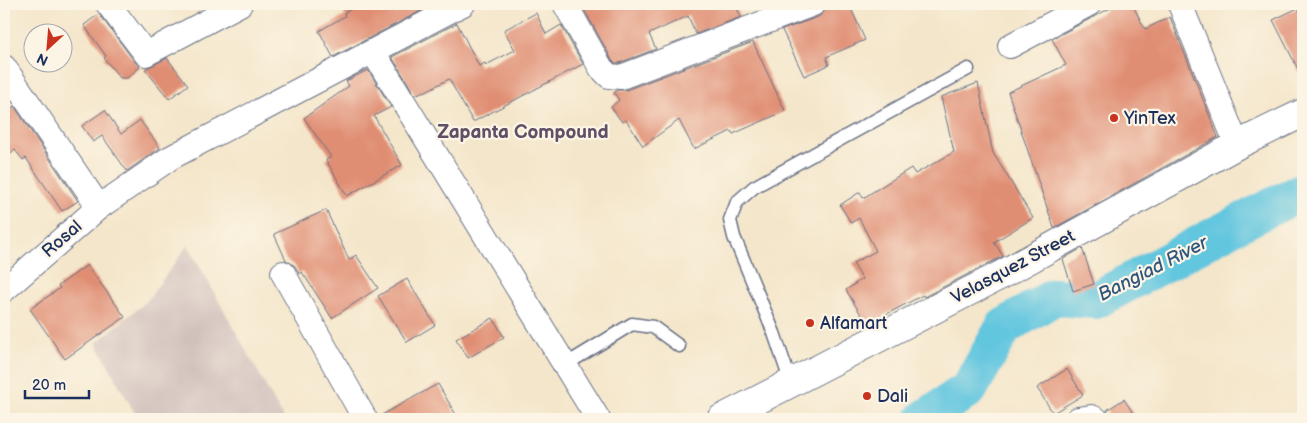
<svg xmlns="http://www.w3.org/2000/svg" width="1307" height="423" font-family="'Balsamiq Sans',sans-serif">
	<rect width="100%" height="100%" fill="#fcf5e5"/>
	<filter id="ink" filterUnits="userSpaceOnUse"><feTurbulence type="fractalNoise" baseFrequency=".02" numOctaves="2"/><feDisplacementMap in="SourceGraphic" scale="10" xChannelSelector="R" yChannelSelector="G"/><feConvolveMatrix kernelMatrix="1 2 1 2 8 2 1 2 1" color-interpolation-filters="sRGB"/></filter>
	<filter id="wash" filterUnits="userSpaceOnUse"><feTurbulence type="fractalNoise" baseFrequency=".0096" numOctaves="4" result="noise"/><feDisplacementMap in="SourceGraphic" scale="20" xChannelSelector="R" yChannelSelector="G"/><feGaussianBlur stdDeviation="1.12" result="paint"/><feColorMatrix in="noise" values="0 0 0 0 0 0 0 0 0 0 0 0 0 0 0 0 0 1.4 0 .05"/><feComposite in="paint" operator="in"/></filter>
	<g filter="url(#wash)">
		<rect width="100%" height="100%" fill="#f4e6ca"/>
		<path fill="#d0c0bc" d="M 188,245 L 284,419 L 138,419 L 96,343 L 147,301 Z"/>
		<g fill="none" stroke-linecap="round" stroke-linejoin="round">
			<path stroke="#62c6df" stroke-width="38" d="M 924,419 L 969,389 L 1004,327 L 1054,297 L 1096,300 L 1218,234 L 1303,191"/>
		</g>
		<g id="blocks">
			<g fill="#e08e73">
				<path d="M 360,4 L 434,4 L 333,57 L 319,31 L 345,16 L 344,13 Z"/>
				<path d="M 581,4 L 735,4 L 741,17 L 696,34 L 688,16 L 649,34 L 656,49 L 619,63 L 615,63 L 612,60 Z"/>
				<path d="M 826,4 L 849,4 L 865,40 L 826,57 L 829,65 L 804,76 L 782,30 L 818,17 L 824,12 Z"/>
				<path d="M 1118,4 L 1132,4 L 1145,29 L 1170,17 L 1218,137 L 1054,228 L 1008,92 L 1066,65 L 1052,39 Z"/>
				<path d="M 1298,8 L 1303,19 L 1303,79 L 1273,20 Z"/>
				<path d="M 536,13 L 546,34 L 561,25 L 583,64 L 473,122 L 449,79 L 424,92 L 424,91 L 415,95 L 392,57 L 457,23 L 479,66 L 485,63 L 486,65 L 515,50 L 504,30 Z"/>
				<path d="M 99,14 L 135,62 L 140,67 L 127,78 L 120,78 L 104,58 L 106,56 L 84,25 Z"/>
				<path d="M 753,42 L 785,111 L 733,134 L 731,131 L 694,149 L 679,120 L 643,146 L 626,120 L 622,122 L 611,107 L 619,100 L 614,93 L 617,90 L 626,90 Z"/>
				<path d="M 167,58 L 188,85 L 169,99 L 145,69 Z"/>
				<path d="M 368,70 L 391,107 L 374,116 L 402,165 L 347,196 L 326,160 L 331,157 L 304,118 L 349,86 L 346,81 Z"/>
				<path d="M 978,83 L 993,153 L 1033,218 L 994,242 L 1003,256 L 924,297 L 923,295 L 883,316 L 884,318 L 868,326 L 846,290 L 862,279 L 853,263 L 876,251 L 859,218 L 851,223 L 840,205 L 860,192 L 863,198 L 911,168 L 915,174 L 954,152 L 941,97 Z"/>
				<path d="M 14,106 L 78,201 L 62,211 L 26,158 L 23,160 L 15,150 L 4,158 L 4,114 Z"/>
				<path d="M 105,110 L 121,134 L 140,120 L 160,148 L 127,171 L 102,136 L 93,142 L 82,126 Z"/>
				<path d="M 326,210 L 349,260 L 356,255 L 378,288 L 332,318 L 302,272 L 299,274 L 295,266 L 286,260 L 274,234 Z"/>
				<path d="M 1082,248 L 1094,284 L 1073,291 L 1063,259 Z"/>
				<path d="M 87,265 L 125,317 L 65,359 L 30,309 L 60,288 L 58,286 Z"/>
				<path d="M 407,279 L 435,325 L 407,342 L 378,296 Z"/>
				<path d="M 493,318 L 504,337 L 468,358 L 456,339 Z"/>
				<path d="M 1067,369 L 1083,395 L 1053,413 L 1037,388 Z"/>
				<path d="M 438,384 L 455,413 L 444,419 L 379,419 L 378,417 Z"/>
				<path d="M 1124,399 L 1137,419 L 1109,419 L 1107,410 Z"/>
			</g>
		</g>
	</g>
	<g filter="url(#ink)">
		<use href="#blocks" fill-opacity="0" stroke="#676f84" stroke-width="1"/>
		<g fill="none" stroke-linecap="round" stroke-linejoin="round">
			<g stroke="#676f84" stroke-width="15">
				<g id="lane">
					<path d="M 565,365 L 632,324 L 653,327 L 679,346"/>
					<path d="M 791,383 L 774,333 L 734,237 L 730,220 L 737,202 L 754,187 L 968,69"/>
				</g>
			</g>
			<g stroke="#676f84" stroke-width="26">
				<g id="street">
					<path d="M 108,4 L 146,54 L 240,4"/>
					<path d="M 565,4 L 601,68 L 609,76 L 621,77 L 813,4"/>
					<path d="M 1180,4 L 1237,145"/>
					<path d="M 1010,46 L 1089,4"/>
					<path d="M 373,52 L 598,419"/>
					<path d="M 4,67 L 99,207"/>
					<path d="M 283,273 L 365,419"/>
					<path d="M 4,290 L 99,207 L 170,158 L 463,4"/>
					<path d="M 1078,419 L 1091,417 L 1096,419"/>
				</g>
			</g>
			<g stroke="#676f84" stroke-width="30">
				<path id="secondary" d="M 721,419 L 999,276 L 1237,145 L 1303,113"/>
			</g>
			<use href="#lane" stroke="#fff" stroke-width="12"/>
			<use href="#street" stroke="#fff" stroke-width="24"/>
			<use href="#secondary" stroke="#fff" stroke-width="28"/>
		</g>
	</g>
	<g fill="#c8321e" stroke="#fcf5e5" stroke-width="2">
		<circle cx="1114" cy="118" r="5"/>
		<circle cx="810" cy="323" r="5"/>
		<circle cx="867" cy="396" r="5"/>
	</g>
	<g text-anchor="middle" dominant-baseline="central" stroke-width="4.5" stroke-linejoin="round" paint-order="stroke">
		<g font-size="18" fill="#1b2f5e" stroke="#fcf5e5" text-anchor="start">
			<text x="1124" y="118">YinTex</text>
			<text x="820" y="323">Alfamart</text>
			<text x="877" y="396">Dali</text>
		</g>
		<g font-size="18" fill="#1b2f5e" stroke="#fcf5e5">
			<text transform="translate(62 239) rotate(-41)">Rosal</text>
			<text transform="translate(1013 267) rotate(-28)">Velasquez Street</text>
		</g>
		<g font-size="19" font-weight="bold" fill="#605065" stroke="#fcf5e5">
			<text x="523" y="132">Zapanta Compound</text>
		</g>
		<g font-size="19" font-style="italic" fill="#2d557e" stroke="#fcf5e5">
			<text transform="translate(1153 269) rotate(-27)">Bangiad River</text>
		</g>
	</g>
	<rect width="1307" height="423" fill="none" stroke="#fcf5e5" stroke-width="20"/>
	<g transform="translate(48 48) rotate(206)"><circle r="24" fill="#fcf5e5" stroke="#a2a6af"/>
	<path d="M0-4L9 19L0 12L-9 19Z" fill="#c8321e"/>
	<text y="-8" font-size="14" font-weight="bold" text-anchor="middle" fill="#1b2f5e">N</text>
	</g>
	<path d="M25 390v8h64v-8" fill="none" stroke="#1b2f5e" stroke-width="2.5"/>
	<text x="32" y="390" font-size="15" fill="#1b2f5e" stroke="#fcf5e5" stroke-width="4" paint-order="stroke">20 m</text>
</svg>
